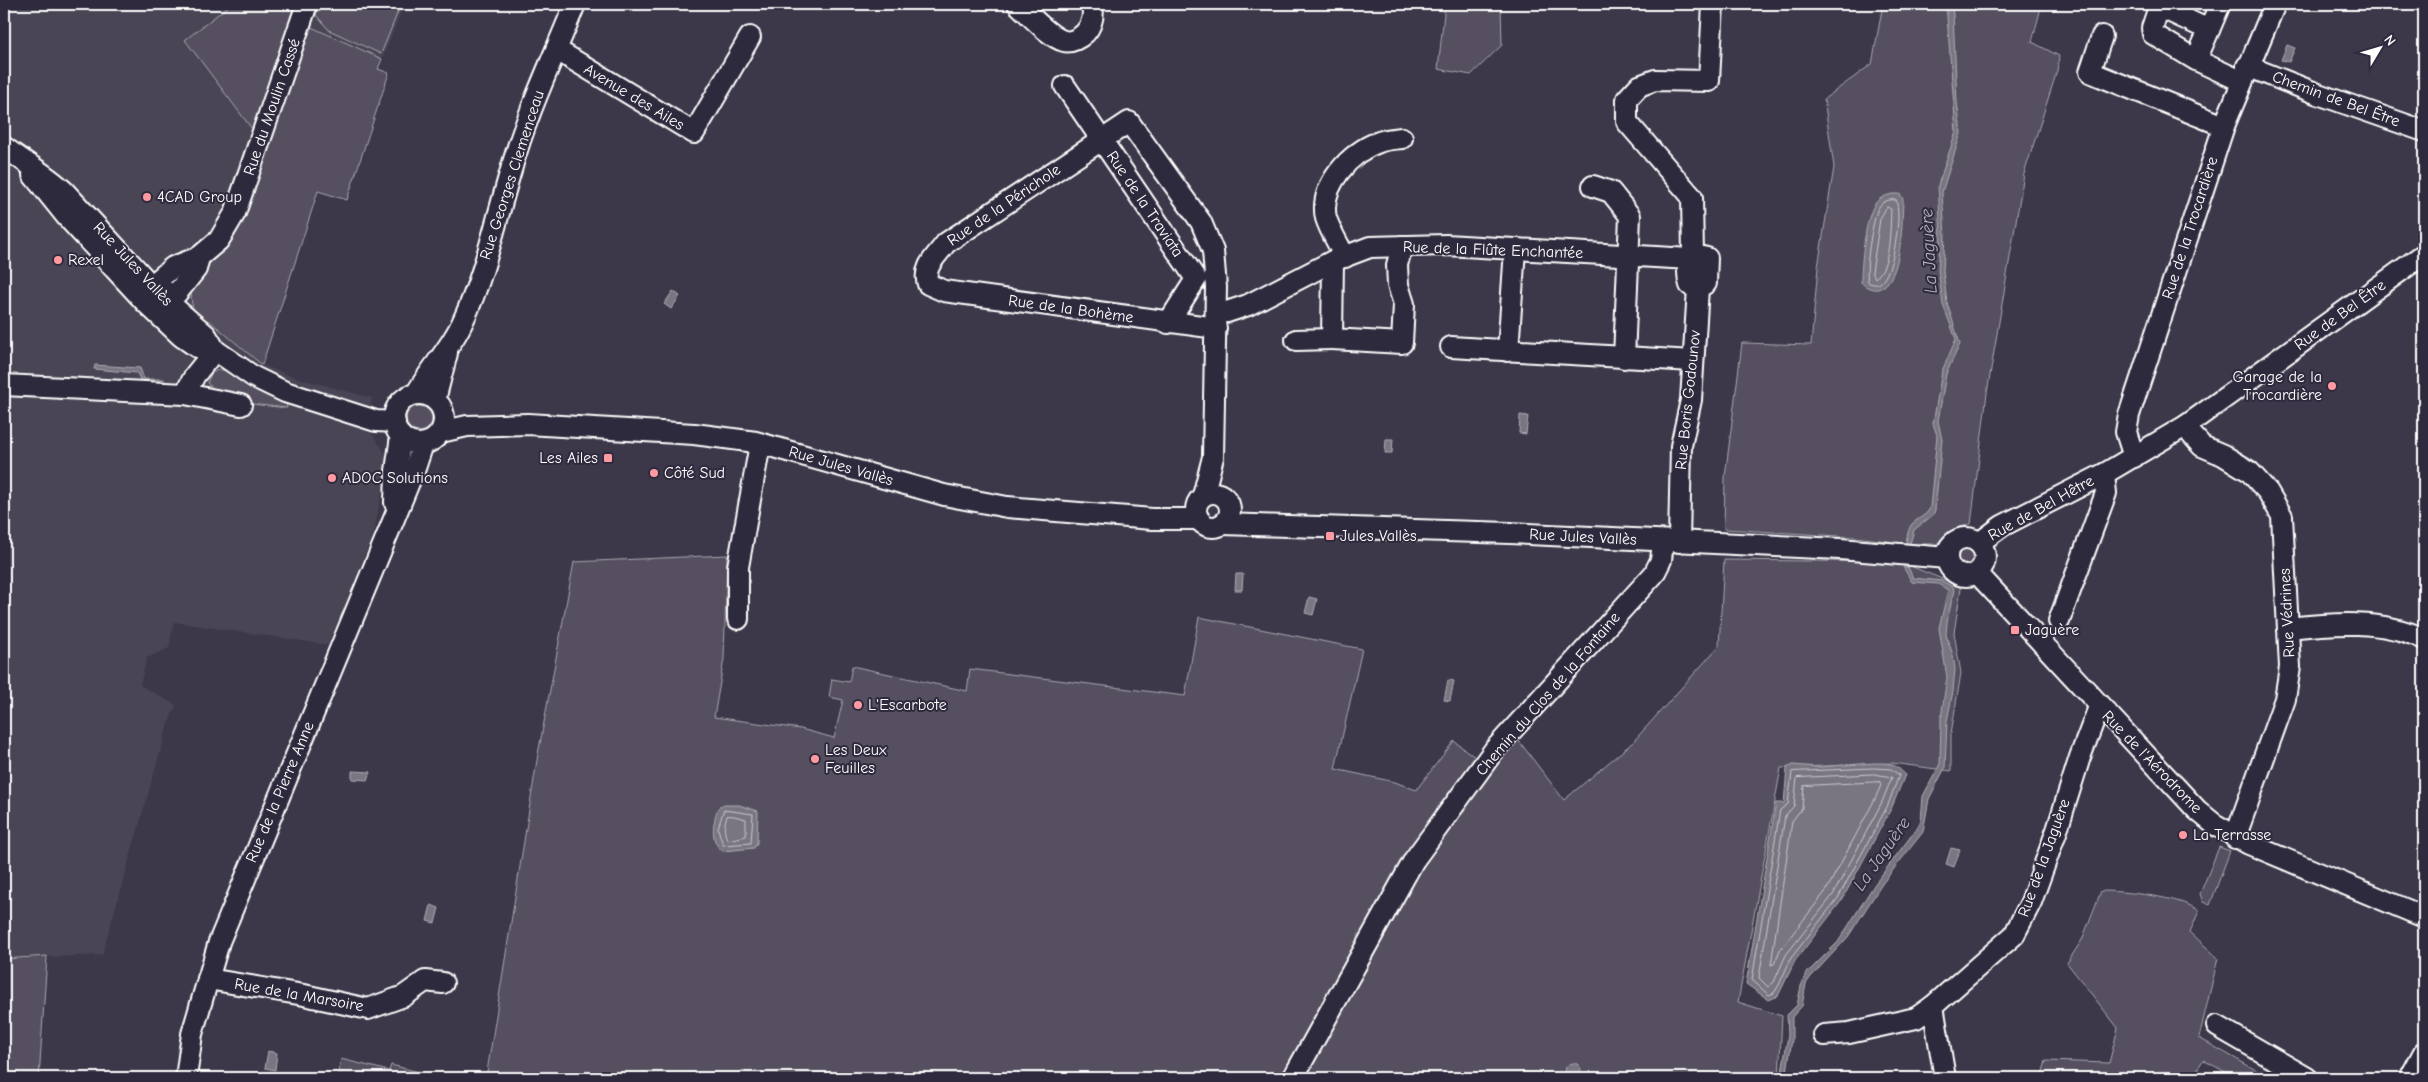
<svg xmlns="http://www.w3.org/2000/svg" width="2428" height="1082" font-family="'Comic Neue',sans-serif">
	<rect width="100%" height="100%" fill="#3c3749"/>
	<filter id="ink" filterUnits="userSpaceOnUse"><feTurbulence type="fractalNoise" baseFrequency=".02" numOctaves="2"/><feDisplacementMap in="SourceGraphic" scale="10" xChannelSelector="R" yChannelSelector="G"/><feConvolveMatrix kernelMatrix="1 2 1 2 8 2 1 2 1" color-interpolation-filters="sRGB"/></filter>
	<g filter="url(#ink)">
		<path fill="#494455" d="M 4,4 L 404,4 L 382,59 L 310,26 L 246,213 L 233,235 L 196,315 L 211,322 L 262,365 L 298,378 L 372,398 L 368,428 L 389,458 L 374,532 L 346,603 L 328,645 L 174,622 L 169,648 L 147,658 L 140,685 L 176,705 L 167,728 L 102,955 L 4,959 Z"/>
		<g fill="#555060" stroke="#aaa8b0">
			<path d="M 231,4 L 291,4 L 296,11 L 252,129 L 185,40 Z"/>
			<path d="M 319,4 L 401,4 L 381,54 L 329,30 L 316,15 Z"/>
			<path d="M 1445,4 L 1501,4 L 1502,45 L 1471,75 L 1438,69 Z"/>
			<path d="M 1883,4 L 2042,4 L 2032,42 L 2059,56 L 2057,71 L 2024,174 L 1987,393 L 1971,524 L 1957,528 L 1936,544 L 1910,544 L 1856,537 L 1724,529 L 1725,477 L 1742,343 L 1811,345 L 1818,267 L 1834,167 L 1824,99 L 1872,64 Z"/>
			<path d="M 309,26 L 382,59 L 378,69 L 389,73 L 347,200 L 318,191 L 262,365 L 211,322 L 196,315 C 190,303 190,293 194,280 L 233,235 L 246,213 Z"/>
			<path d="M 217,370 L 223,370 L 286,402 L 287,408 L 251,404 L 247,398 L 218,393 L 207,383 L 211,374 Z"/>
			<circle cx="419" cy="419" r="13"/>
			<circle cx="1966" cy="558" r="9"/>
			<path d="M 727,555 L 724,659 L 714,717 L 801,729 L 834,738 L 843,700 L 829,697 L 832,679 L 849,682 L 852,666 L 967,691 L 970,669 L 1185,696 L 1199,617 L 1362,649 L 1335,769 L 1395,782 L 1416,790 L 1454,741 L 1476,758 L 1506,724 L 1564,800 L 1632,743 L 1719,646 L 1724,560 L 1902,562 C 1922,572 1941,577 1961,588 L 1954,633 L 1961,673 L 1951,734 L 1951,771 L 1892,763 L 1781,768 L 1738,1002 L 1782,1016 L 1779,1078 L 486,1078 L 538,754 L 574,562 Z"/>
			<path d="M 2219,847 L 2230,851 L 2210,905 L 2203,902 L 2200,894 Z"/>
			<path d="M 2101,891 C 2123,891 2183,897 2199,911 L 2190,932 L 2218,958 L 2199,1038 L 2270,1078 L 2237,1078 L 2203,1060 L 2192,1078 L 2041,1078 L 2046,1061 L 2109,1063 L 2118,1028 L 2067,963 L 2082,940 Z"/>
			<path d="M 47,956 L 39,1078 L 4,1078 L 4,959 Z"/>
			<path d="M 341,1059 L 389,1071 L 391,1065 L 443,1078 L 338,1078 Z"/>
		</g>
		<g fill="#797682" stroke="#afadb4">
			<path d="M 1946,4 L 1951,4 L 1953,14 L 1957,102 L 1961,133 L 1942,192 L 1945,235 L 1943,271 L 1947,303 L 1960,344 L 1946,374 L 1938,421 L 1942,440 L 1935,510 L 1933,515 L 1914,530 L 1910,544 L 1906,543 C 1907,537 1908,529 1912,524 C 1918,518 1926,516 1930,508 L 1937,435 L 1933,424 L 1942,371 L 1956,339 L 1943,305 L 1938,269 L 1941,236 L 1938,185 L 1956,132 Z"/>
			<path d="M 2287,45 L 2295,48 L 2289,62 L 2281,60 Z"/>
			<path d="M 1892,194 L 1900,194 L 1903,199 C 1902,219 1903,283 1878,289 C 1872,290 1865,287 1861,282 C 1861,265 1865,217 1875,204 C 1879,198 1884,196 1892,194 Z"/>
			<path d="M 673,291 L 680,296 L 671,309 L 664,304 Z"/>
			<path d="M 95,365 L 140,368 L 144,379 L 164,379 L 164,384 L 141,382 L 137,373 L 94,369 Z"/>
			<path d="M 1520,415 L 1528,416 L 1526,434 L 1519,433 Z"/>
			<path d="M 1386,439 L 1393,439 L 1392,453 L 1385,453 Z"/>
			<path d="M 1903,567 L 1908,567 L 1913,578 L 1942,581 L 1953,587 L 1954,590 L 1947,622 L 1946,635 L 1953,655 L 1955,669 L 1953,691 L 1947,721 L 1945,768 L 1929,799 L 1923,832 L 1882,884 L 1848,937 L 1810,978 L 1806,984 L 1802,1006 L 1792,1017 L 1792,1040 L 1786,1078 L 1781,1078 L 1788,1035 L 1787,1015 L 1797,1005 L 1801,986 L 1807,973 L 1838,942 L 1874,885 L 1917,828 L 1921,820 L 1923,796 L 1940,764 L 1941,718 L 1947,677 L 1939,628 L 1948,590 L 1938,584 L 1912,582 Z"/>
			<path d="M 1236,574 L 1243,574 L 1242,590 L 1235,590 Z"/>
			<path d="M 1309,597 L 1317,599 L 1313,615 L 1305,613 Z"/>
			<path d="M 1448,680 L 1454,681 L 1450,701 L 1444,700 Z"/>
			<path d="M 1874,763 C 1888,763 1896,763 1905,775 L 1892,807 L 1842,900 L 1795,961 L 1778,996 L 1769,1000 L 1746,984 L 1776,803 L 1784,803 L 1787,768 L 1793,765 L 1818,767 Z"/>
			<path d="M 352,771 L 371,772 L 368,780 L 352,779 Z"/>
			<path d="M 723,805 L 739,805 L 758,811 L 757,843 L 754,848 L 723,851 C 709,842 713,822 718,808 Z"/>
			<path d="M 1951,848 L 1960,850 L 1954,867 L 1946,864 Z"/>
			<path d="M 431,905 L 439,908 L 435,923 L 427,921 Z"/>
			<path d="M 268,1051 L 277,1053 L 275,1070 L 265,1068 Z"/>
			<circle cx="1573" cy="1071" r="8"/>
		</g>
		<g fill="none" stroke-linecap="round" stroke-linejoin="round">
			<g stroke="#c9c8cd" stroke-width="1">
				<path d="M 1896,200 C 1902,213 1894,274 1880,283 C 1876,285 1873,284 1869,283 C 1863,276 1873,215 1879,207 C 1883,201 1889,199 1896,200 Z"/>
				<path d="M 1887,207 L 1891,209 C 1890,227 1891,268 1875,278 L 1872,272 L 1880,219 Z"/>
				<path d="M 1874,768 L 1891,769 L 1899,775 L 1888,805 L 1838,898 L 1791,958 L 1779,985 L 1774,993 L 1769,995 L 1752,980 L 1780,810 L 1788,804 L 1792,772 Z"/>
				<path d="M 1874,774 L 1892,777 L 1882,802 L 1833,895 L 1786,955 L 1774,982 L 1768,987 L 1759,978 L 1785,816 L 1794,806 L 1797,778 Z"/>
				<path d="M 1880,782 L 1881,785 L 1875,799 L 1826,891 L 1780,950 L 1774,964 L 1771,965 L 1792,821 L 1802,808 L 1804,786 Z"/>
				<path d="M 724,810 L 753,814 L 751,843 L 723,845 L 718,829 Z"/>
				<path d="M 734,816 L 746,819 L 746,836 L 728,840 C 723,833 724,824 727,816 Z"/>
			</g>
			<g stroke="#fff" stroke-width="24">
				<g id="minor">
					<path d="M 1018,4 C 1029,14 1049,37 1064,41 C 1071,43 1080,38 1085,33 C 1093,24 1094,15 1092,4"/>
					<path d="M 2209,30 L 2220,4"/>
					<path d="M 2102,36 L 2090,72 L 2224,126"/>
					<path d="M 557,50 L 694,133 L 750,37"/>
					<path d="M 2196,60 L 2209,30 L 2164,9 L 2158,10 L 2152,28 L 2153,34 L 2196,60 L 2241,81"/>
					<path d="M 2247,66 L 2318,94 L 2424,131"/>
					<path d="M 1065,86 L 1196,279 L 1168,323"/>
					<path d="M 4,147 C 24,162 46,174 64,191 L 158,293 L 206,335 L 215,350 L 254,377 L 285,392 L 376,421 L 395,422"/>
					<path d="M 33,175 L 66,216 L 147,304 L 181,336 L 197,347 L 215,350"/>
					<path d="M 1593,186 L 1611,192 L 1630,216 L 1624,358"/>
					<path d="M 1693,255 L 1692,197 L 1627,122 L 1627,99 L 1639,86 L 1655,80 L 1709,81 L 1713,4"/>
					<path d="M 1693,255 L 1707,258 L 1706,283 L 1698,288 L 1690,285 C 1687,276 1687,262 1693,255 Z"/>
					<path d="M 199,257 L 219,240 L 235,213 L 307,4"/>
					<path d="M 1345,257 C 1339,245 1330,231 1326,218 C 1319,186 1351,151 1379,142 C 1386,139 1395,139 1402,138"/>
					<path d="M 1333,261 L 1332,339 L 1402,343 L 1404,304 L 1398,285 L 1397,265 L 1402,246"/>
					<path d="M 154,298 L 158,293 L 158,280 L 173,267 L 199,257 L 196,269 L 177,293 L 158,293"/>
					<path d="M 1216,312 L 1227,312 L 1248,305 L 1333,261 L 1370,247 L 1446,245 L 1690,259"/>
					<path d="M 1296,340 L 1332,339"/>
					<path d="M 1451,347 L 1693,361"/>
					<path d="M 1508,351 L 1515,249"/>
					<path d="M 4,385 L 185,394 L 241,405"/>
					<path d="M 185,394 L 195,375 L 215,350"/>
					<path d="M 416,394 C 430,369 451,348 463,321 C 485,274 496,220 511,170 C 527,112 553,59 575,4"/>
					<circle cx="419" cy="419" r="25"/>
					<path d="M 435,400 L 447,353"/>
					<path d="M 2187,425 L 2192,435 L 2202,446 L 2223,455 L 2249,471 L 2268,492 L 2282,516 L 2290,667 L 2285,699 L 2235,838"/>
					<path d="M 441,432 L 467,426 L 528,424 L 694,434 L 756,442 L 944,495 L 1007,507 L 1152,519 L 1199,519"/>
					<path d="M 2134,457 L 2126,432 L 2129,415 L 2224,126 L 2275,4"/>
					<circle cx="1213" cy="510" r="17"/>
					<path d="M 1203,496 L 1213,457 L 1216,287 L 1213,251 L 1201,222 L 1129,122 L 946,243 C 937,256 922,267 928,284 L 944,291 L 1216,328"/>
					<path d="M 395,503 L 396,471 L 401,436"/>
					<path d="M 1222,524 L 1510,533 L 1840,549 L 1947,558"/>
					<circle cx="1966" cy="557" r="19"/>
					<path d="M 1679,542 L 1681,446 L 1691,400 L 1698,288"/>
					<path d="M 1979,543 L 2002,526 L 2104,474 L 2187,425 L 2424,254"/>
					<path d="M 1977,573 L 2197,810 L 2214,824 L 2249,844 L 2424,917"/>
					<path d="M 738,619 L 738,567 L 760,444"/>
					<path d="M 2059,621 L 2106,493 L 2104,474"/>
					<path d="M 2288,628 C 2334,623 2382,619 2424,639"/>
					<path d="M 208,979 L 304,995 L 368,1009 L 404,996 L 425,981 L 443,983"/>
					<path d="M 2217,1026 L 2307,1078"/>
					<path d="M 1824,1035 L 1849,1033 L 1916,1018 L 1933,1006"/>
					<path d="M 186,1078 L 192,1034 L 219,942 L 415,468 L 423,444"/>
					<path d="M 1293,1078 L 1414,860 L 1495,749 L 1654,574 L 1661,560 L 1663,542"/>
					<path d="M 1945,1078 L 1933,1006 L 2014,935 L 2031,902 L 2057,830 L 2080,757 L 2099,707"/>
					<path d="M 2410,1078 L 2424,1052"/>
				</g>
			</g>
			<use href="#minor" stroke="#2f2a3d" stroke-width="20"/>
		</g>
	</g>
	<g fill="#ff9aa2" stroke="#2f2a3d" stroke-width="2">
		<circle cx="147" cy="197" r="5"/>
		<circle cx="58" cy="260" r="5"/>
		<circle cx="2332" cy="386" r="5"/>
		<rect x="603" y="453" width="10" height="10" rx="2.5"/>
		<circle cx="654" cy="473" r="5"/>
		<circle cx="332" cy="478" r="5"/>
		<rect x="1325" y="531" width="10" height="10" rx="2.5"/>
		<rect x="2010" y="625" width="10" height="10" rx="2.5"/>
		<circle cx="858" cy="705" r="5"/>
		<circle cx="815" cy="759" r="5"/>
		<circle cx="2183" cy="835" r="5"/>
	</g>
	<g text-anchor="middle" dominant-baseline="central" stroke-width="4" stroke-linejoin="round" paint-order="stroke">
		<g font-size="16" fill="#fff" stroke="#2f2a3d">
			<text transform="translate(634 97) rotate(31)">Avenue des Ailes</text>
			<text transform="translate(2336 99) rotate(20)">Chemin de Bel Être</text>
			<text transform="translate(272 107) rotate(-71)">Rue du Moulin Cassé</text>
			<text transform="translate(512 175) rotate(-72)">Rue Georges Clemenceau</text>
			<text transform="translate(1145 204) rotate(56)">Rue de la Traviata</text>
			<text transform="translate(1004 205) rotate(-34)">Rue de la Périchole</text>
			<text transform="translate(2190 228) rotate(-72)">Rue de la Trocardière</text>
			<text transform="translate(1493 250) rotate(2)">Rue de la Flûte Enchantée</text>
			<text transform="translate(133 264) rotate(47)">Rue Jules Vallès</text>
			<text transform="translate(1071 309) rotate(8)">Rue de la Bohème</text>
			<text transform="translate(2340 315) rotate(-36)">Rue de Bel Être</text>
			<text transform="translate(1688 400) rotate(-84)">Rue Boris Godounov</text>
			<text transform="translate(841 466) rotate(16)">Rue Jules Vallès</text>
			<text transform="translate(2041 508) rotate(-29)">Rue de Bel Hêtre</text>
			<text transform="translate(1583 537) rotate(3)">Rue Jules Vallès</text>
			<text transform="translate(2287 613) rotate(-93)">Rue Védrines</text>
			<text transform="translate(1548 694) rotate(-49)">Chemin du Clos de la Fontaine</text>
			<text transform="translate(2152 762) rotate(46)">Rue de l'Aérodrome</text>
			<text transform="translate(280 792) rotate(-67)">Rue de la Pierre Anne</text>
			<text transform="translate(2044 858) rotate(-70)">Rue de la Jaguère</text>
			<text transform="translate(299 995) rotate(10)">Rue de la Marsoire</text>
		</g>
		<g font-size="16" fill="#fff" stroke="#2f2a3d" text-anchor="start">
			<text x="157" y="197">4CAD Group</text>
			<text x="68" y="260">Rexel</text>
			<text x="2322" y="377" text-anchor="end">Garage de la<tspan x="2322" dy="18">Trocardière</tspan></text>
			<text x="598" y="458" text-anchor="end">Les Ailes</text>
			<text x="664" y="473">Côté Sud</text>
			<text x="342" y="478">ADOC Solutions</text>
			<text x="1340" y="536">Jules Vallès</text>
			<text x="2025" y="630">Jaguère</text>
			<text x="868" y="705">L'Escarbote</text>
			<text x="825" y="750">Les Deux<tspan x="825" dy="18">Feuilles</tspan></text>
			<text x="2193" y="835">La Terrasse</text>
		</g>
		<g font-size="18" font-style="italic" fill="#b5b4ba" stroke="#2f2a3d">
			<text transform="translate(1929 251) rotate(-93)">La Jaguère</text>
			<text transform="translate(1882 854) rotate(-55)">La Jaguère</text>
		</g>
	</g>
	<rect width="2428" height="1082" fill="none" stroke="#2f2a3d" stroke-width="20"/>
	<rect x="10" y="10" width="2408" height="1062" fill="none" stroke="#fff" stroke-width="2" filter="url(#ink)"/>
	<g transform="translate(2380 48) rotate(52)" stroke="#2f2a3d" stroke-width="4" paint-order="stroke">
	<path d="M0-4L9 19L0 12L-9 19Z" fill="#ffffff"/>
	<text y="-8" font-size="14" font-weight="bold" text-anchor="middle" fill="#ffffff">N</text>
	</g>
</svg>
